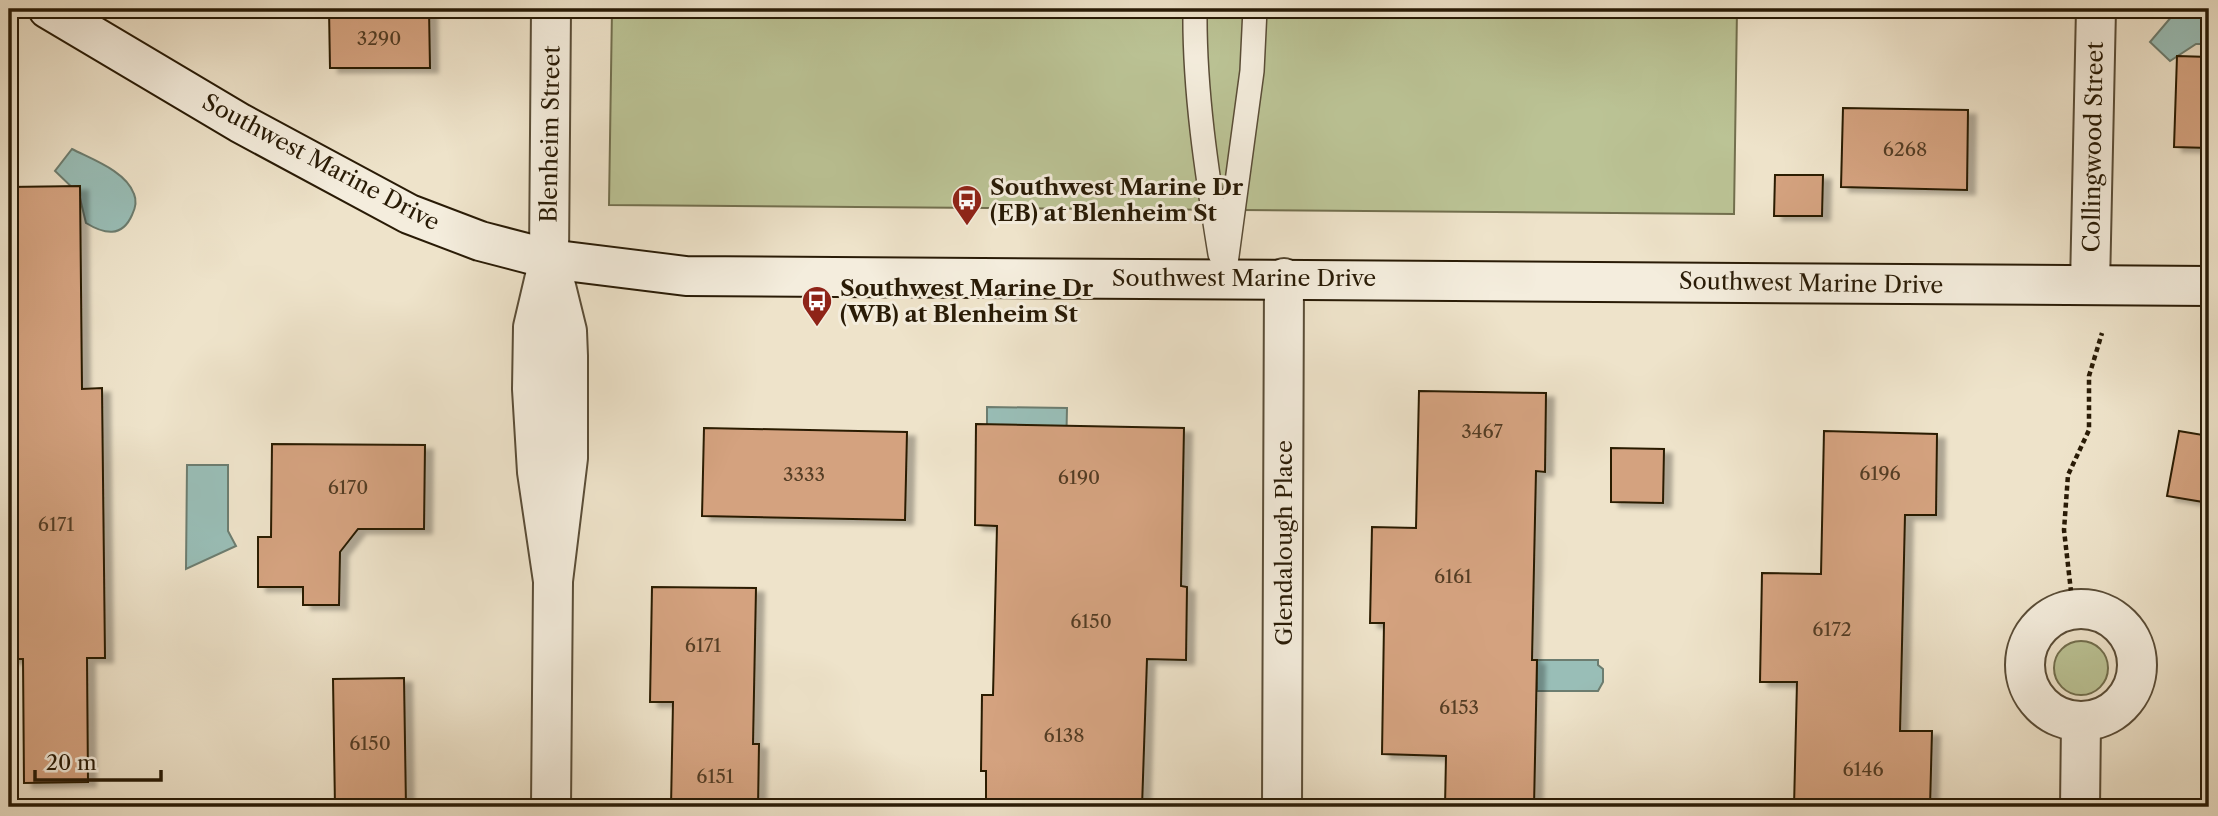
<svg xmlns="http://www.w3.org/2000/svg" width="2218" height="816" font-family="'Libre Caslon Text',serif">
	<defs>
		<filter id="shadow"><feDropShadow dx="8" dy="4.5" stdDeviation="2" flood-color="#0004"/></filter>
	</defs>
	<rect width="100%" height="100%" fill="#eee3ca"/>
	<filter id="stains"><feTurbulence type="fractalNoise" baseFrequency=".00286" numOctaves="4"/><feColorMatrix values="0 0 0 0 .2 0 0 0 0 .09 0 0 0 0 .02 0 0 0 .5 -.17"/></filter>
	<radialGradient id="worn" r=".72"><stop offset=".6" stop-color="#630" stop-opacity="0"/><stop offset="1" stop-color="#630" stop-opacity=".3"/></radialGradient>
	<g fill="#bbc395" stroke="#726f4e" stroke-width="2">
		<path d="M 612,9 L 1737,9 L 1734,214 L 609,205 Z"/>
		<circle cx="2081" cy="668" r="27"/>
	</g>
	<g fill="#99beb7" stroke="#6c7d70" stroke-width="2">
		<path d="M 2178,9 L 2209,9 L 2209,44 L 2196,44 L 2170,61 L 2150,42 Z"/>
		<path d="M 72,149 C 91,159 126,171 134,194 C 137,201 135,209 132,215 C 122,238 104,234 86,223 L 79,194 L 55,171 Z"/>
		<path d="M 987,407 L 1067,408 L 1066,453 L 987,453 Z"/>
		<path d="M 187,465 L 228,465 L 228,531 L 236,546 L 186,569 Z"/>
		<path d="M 1537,660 L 1598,660 L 1598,665 L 1603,669 L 1603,682 L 1598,691 L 1537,691 Z"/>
	</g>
	<g fill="#d4a27f" stroke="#291b06" stroke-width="2" filter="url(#shadow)">
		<path d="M 329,9 L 429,9 L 430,68 L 330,68 Z"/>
		<path d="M 2177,56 L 2209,57 L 2209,148 L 2174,147 Z"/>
		<path d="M 1843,108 L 1968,110 L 1967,190 L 1841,187 Z"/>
		<path d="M 1775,175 L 1823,175 L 1822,216 L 1774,216 Z"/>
		<path d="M 80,186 L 82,389 L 102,388 L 105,658 L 87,658 L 88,782 L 24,783 L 23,659 L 9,659 L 9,187 Z"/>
		<path d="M 1419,391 L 1546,393 L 1545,472 L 1536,471 L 1532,660 L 1537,660 L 1534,807 L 1445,807 L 1446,756 L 1382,754 L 1384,623 L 1370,623 L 1372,527 L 1416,528 Z"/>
		<path d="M 976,424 L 1184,428 L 1181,586 L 1187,587 L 1186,660 L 1147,659 L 1142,807 L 986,807 L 986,771 L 981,771 L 982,695 L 993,695 L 997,526 L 975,525 Z"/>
		<path d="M 704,428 L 907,432 L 905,520 L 702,516 Z"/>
		<path d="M 1824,431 L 1937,434 L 1936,515 L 1905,515 L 1900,731 L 1932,731 L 1930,807 L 1794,807 L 1797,682 L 1760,682 L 1762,573 L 1821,574 Z"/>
		<path d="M 2179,431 L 2209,436 L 2209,503 L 2167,496 Z"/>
		<path d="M 272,444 L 425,445 L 424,529 L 358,529 L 340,552 L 339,605 L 303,605 L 303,587 L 258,587 L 258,537 L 271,537 Z"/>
		<path d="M 1611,448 L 1664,449 L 1663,503 L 1611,502 Z"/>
		<path d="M 652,587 L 756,588 L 753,744 L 759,744 L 758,807 L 671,807 L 673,702 L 650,702 Z"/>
		<path d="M 404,678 L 406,807 L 335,807 L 333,679 Z"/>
	</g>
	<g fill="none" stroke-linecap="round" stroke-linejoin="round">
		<g stroke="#5a4d37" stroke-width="26">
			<g id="service">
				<path d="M 1195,9 C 1194,90 1207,174 1220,254"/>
				<path d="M 1224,278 L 1252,71 L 1255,9"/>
			</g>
		</g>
		<g stroke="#5a4d37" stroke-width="42">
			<g id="minor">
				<path d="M 2090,285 L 2096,9"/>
				<circle cx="2081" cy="665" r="56"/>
				<path d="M 1282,807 L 1284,278"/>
				<path d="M 2080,807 L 2081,722"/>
			</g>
		</g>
		<g stroke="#5a4d37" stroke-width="42">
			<g id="tertiary">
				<path d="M 551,9 L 549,259 L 533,327 L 532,389 L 537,472 L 553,581"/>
				<path d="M 551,266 L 567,331 L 568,356 L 568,458 L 553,581 L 551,807"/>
			</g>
		</g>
		<g stroke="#291b06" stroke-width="42">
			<path id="secondary" d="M 48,9 L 240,123 L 409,214 L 480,241 L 549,259 L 686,276 L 2209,286"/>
		</g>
		<path stroke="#291b06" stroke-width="4.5" stroke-dasharray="5 3.5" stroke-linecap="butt" d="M 2073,609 L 2064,530 L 2068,475 L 2089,430 L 2089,376 L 2102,333"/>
		<use href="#service" stroke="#f4eddd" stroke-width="23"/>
		<use href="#minor" stroke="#f4eddd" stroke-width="38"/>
		<use href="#tertiary" stroke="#f4eddd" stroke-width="38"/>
		<use href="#secondary" stroke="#f4eddd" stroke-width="38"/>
	</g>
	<defs>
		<g id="bus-pin" transform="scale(1.575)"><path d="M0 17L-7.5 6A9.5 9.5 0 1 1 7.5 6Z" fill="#8f2418" stroke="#f4eddd"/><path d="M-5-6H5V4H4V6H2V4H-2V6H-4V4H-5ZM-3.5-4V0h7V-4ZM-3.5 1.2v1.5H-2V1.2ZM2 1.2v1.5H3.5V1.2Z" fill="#fff"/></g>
	</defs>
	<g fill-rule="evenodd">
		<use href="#bus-pin" x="967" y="200"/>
		<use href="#bus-pin" x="817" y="301"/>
	</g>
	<g text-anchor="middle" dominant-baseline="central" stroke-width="6" stroke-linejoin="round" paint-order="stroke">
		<g font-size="19" fill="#543d24">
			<text x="379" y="38">3290</text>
			<text x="1905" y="149">6268</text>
			<text x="1482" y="431">3467</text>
			<text x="1880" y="473">6196</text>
			<text x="804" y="474">3333</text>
			<text x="1079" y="477">6190</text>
			<text x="348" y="487">6170</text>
			<text x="56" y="524">6171</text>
			<text x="1453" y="576">6161</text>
			<text x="1091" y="621">6150</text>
			<text x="1832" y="629">6172</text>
			<text x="703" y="645">6171</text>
			<text x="1459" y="707">6153</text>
			<text x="1064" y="735">6138</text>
			<text x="370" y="743">6150</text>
			<text x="1863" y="769">6146</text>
			<text x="715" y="776">6151</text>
		</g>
		<g font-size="23" fill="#291b06" stroke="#f4eddd">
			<text transform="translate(550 134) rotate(-89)">Blenheim Street</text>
			<text transform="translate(2093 147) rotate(-89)">Collingwood Street</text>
			<text transform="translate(321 162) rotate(28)">Southwest Marine Drive</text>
			<text x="1244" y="278">Southwest Marine Drive</text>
			<text transform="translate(1811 283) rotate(1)">Southwest Marine Drive</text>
			<text transform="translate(1284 543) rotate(-90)">Glendalough Place</text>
		</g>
		<g font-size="23" font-weight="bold" fill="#291b06" stroke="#f4eddd" text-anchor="start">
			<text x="990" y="187">Southwest Marine Dr<tspan x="990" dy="26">(EB) at Blenheim St</tspan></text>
			<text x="840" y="288">Southwest Marine Dr<tspan x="840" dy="26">(WB) at Blenheim St</tspan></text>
		</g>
	</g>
	<rect width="2218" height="816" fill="none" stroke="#eee3ca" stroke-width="35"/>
	<rect x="10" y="10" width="2197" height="795" fill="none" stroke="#291b06" stroke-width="3.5"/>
	<rect x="18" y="18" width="2183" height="781" fill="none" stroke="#291b06" stroke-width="2"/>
	<path d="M35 770v10h126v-10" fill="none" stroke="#291b06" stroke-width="3.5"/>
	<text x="46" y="770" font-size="21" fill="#291b06" stroke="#f4eddd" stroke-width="5" paint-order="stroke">20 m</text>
	<rect width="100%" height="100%" filter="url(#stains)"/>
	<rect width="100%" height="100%" fill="url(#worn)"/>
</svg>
